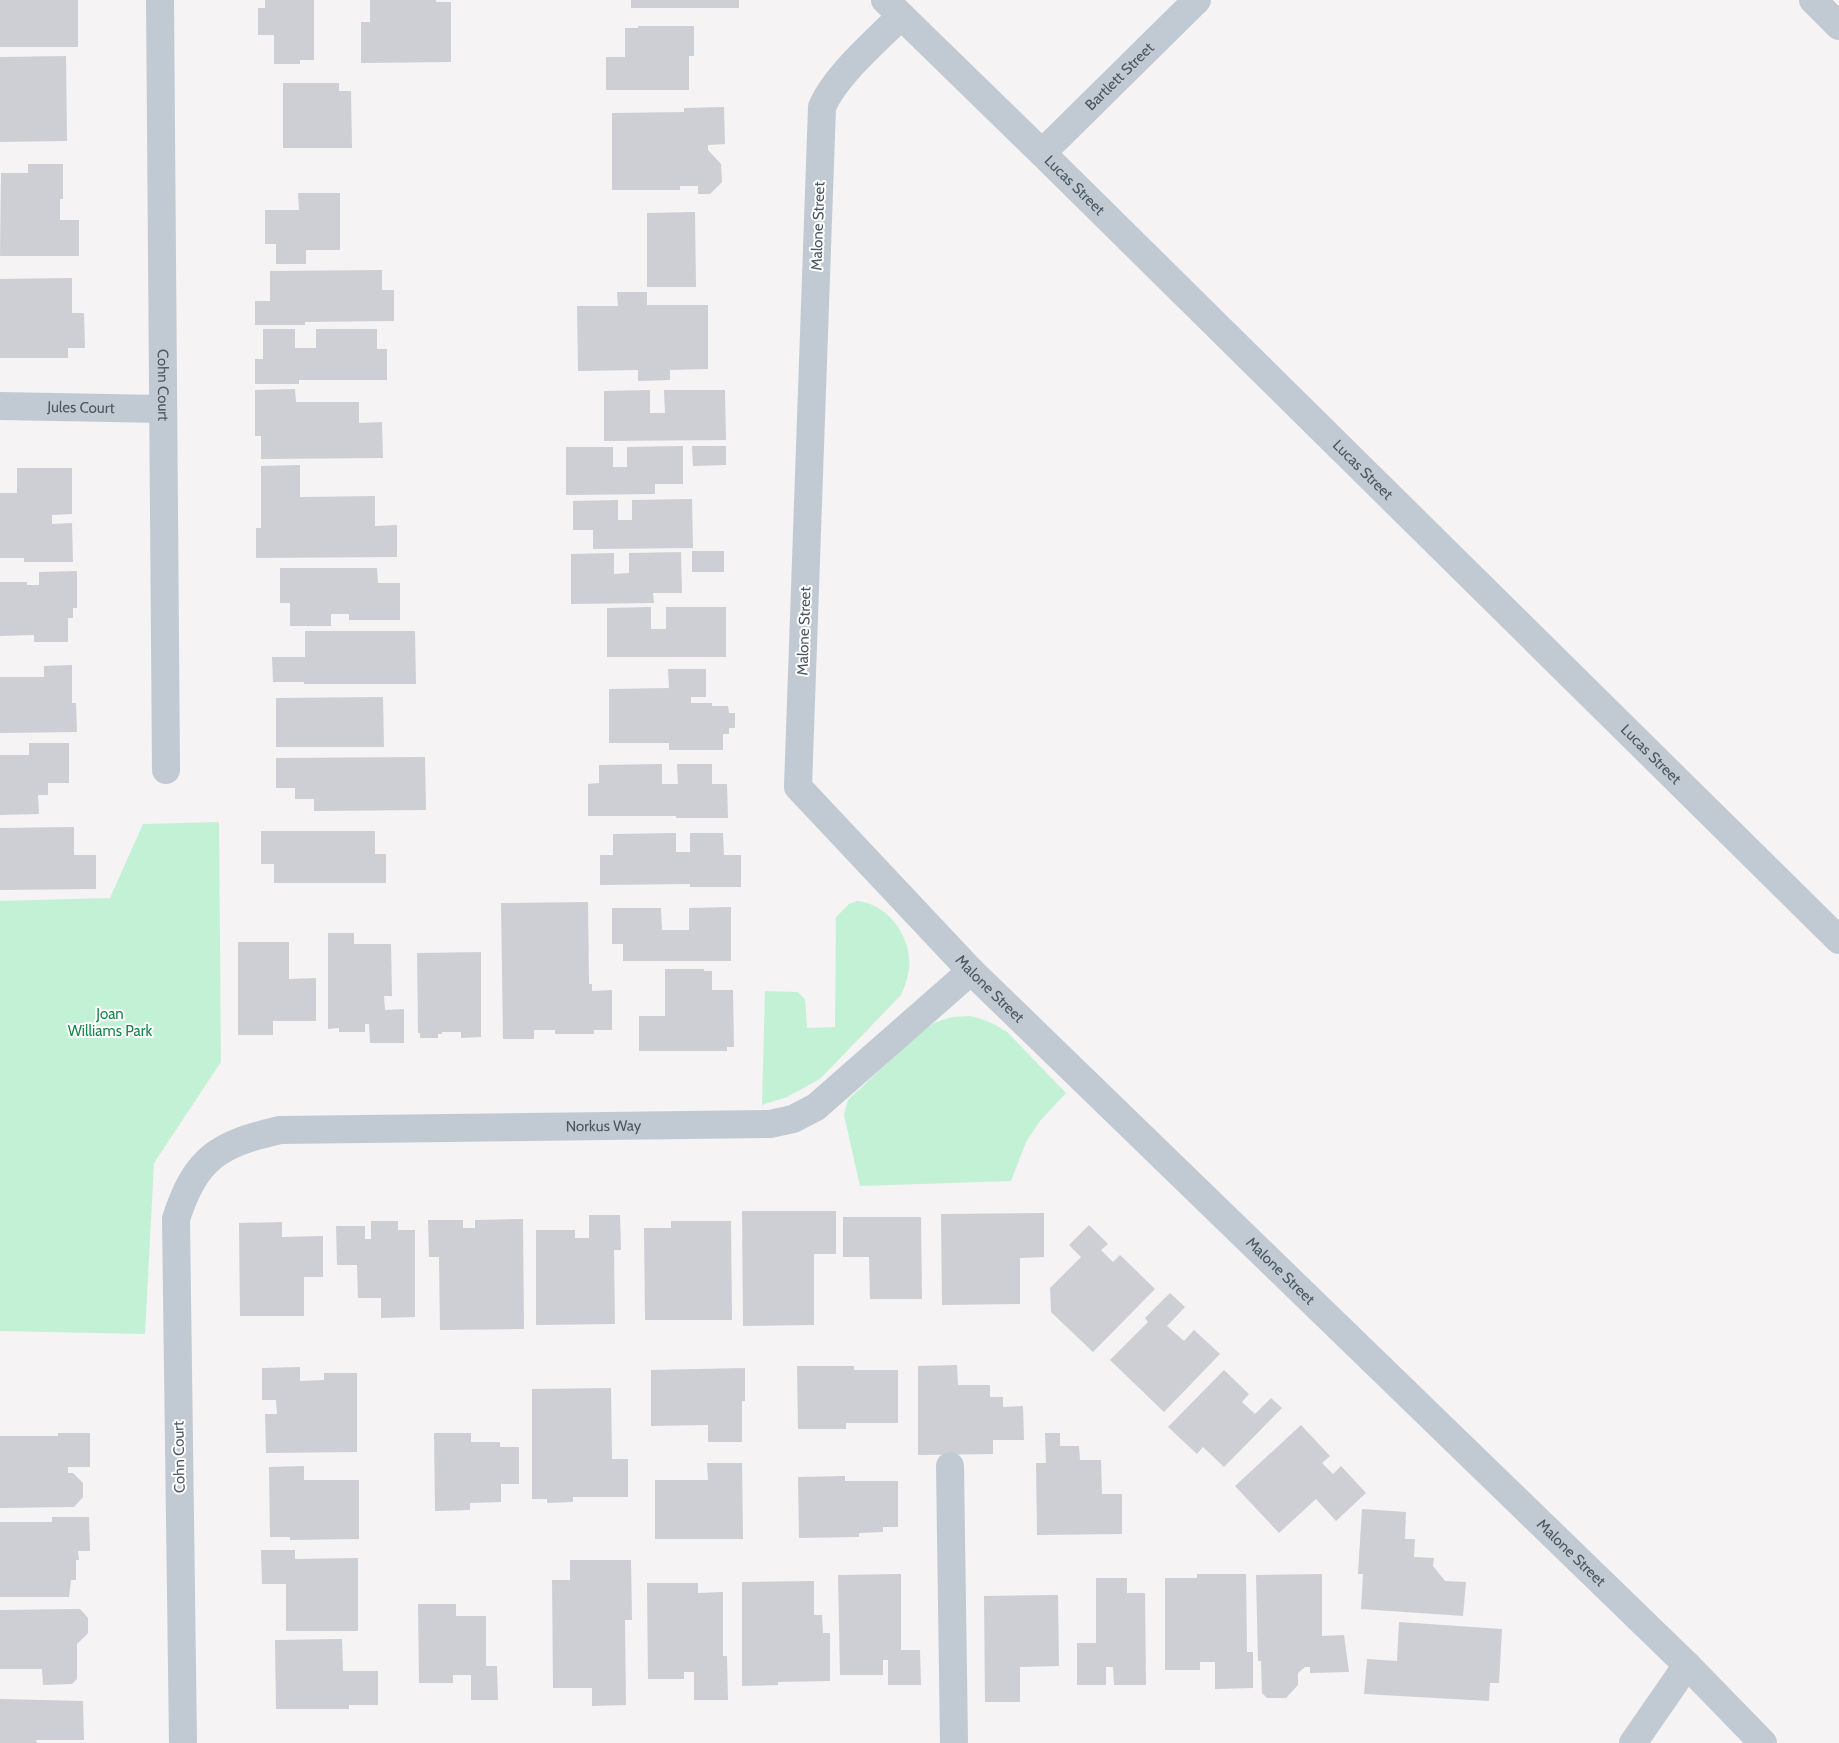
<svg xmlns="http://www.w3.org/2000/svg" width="1839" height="1743" font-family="Cabin,sans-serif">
	<rect width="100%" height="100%" fill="#f5f3f3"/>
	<g fill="#c3f1d5">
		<path d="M 219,822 L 221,1062 L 154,1163 L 145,1334 L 0,1331 L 0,901 L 110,898 L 143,824 Z"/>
		<path d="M 857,901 C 888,903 913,939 909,969 C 908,978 905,986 901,995 L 820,1079 L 787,1097 L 762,1105 L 765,991 L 798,992 L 805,999 L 807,1028 L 835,1027 L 836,917 L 849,904 Z"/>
		<path d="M 970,1016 C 984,1019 995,1024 1007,1032 L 1066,1093 L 1040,1121 L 1026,1142 L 1011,1181 L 860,1186 L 844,1115 L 848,1100 L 920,1032 L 936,1022 L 952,1017 Z"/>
	</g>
	<g fill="#cdcfd5">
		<rect x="0" y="0" width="78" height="47"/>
		<path d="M 265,0 L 314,0 L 314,60 L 300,60 L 300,64 L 274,64 L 274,35 L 258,35 L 258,8 L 265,8 Z"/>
		<path d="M 370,0 L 436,0 L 436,2 L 451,2 L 451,62 L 361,63 L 361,22 L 370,22 Z"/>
		<rect x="631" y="0" width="108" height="8"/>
		<path d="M 638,26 L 694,26 L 694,56 L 689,56 L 689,90 L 606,90 L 606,57 L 625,57 L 625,28 L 638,28 Z"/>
		<path d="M 66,56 L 67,141 L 0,142 L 0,57 Z"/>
		<path d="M 283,83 L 339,83 L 339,91 L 351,91 L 352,148 L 283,148 Z"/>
		<path d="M 724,107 L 725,144 L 708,145 L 708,150 L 721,164 L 722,182 L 710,194 L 698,194 L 698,186 L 680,186 L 680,190 L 612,190 L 612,113 L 684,112 L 684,108 Z"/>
		<path d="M 28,164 L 63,164 L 63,199 L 60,199 L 60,220 L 79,220 L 79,256 L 0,256 L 1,173 L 28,173 Z"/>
		<path d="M 298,193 L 340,193 L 340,250 L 306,250 L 306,264 L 276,264 L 276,244 L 265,244 L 265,210 L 299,210 Z"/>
		<path d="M 695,212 L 696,287 L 647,287 L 647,213 Z"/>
		<path d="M 382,270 L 382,290 L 394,290 L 394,321 L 305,322 L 305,325 L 255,325 L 255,301 L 270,301 L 270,271 Z"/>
		<path d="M 72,278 L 72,313 L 84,313 L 85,348 L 68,348 L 68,358 L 0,358 L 0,279 Z"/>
		<path d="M 617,292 L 647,292 L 647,305 L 708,305 L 708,369 L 670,370 L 670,380 L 638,381 L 638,370 L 578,371 L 577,306 L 618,306 Z"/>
		<path d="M 263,329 L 295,329 L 295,348 L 316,348 L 316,329 L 377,329 L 377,349 L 387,349 L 387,380 L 299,380 L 299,384 L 255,384 L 255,359 L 263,359 Z"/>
		<path d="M 295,389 L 296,402 L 359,402 L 359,423 L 382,422 L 383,458 L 261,459 L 261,436 L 255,436 L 255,390 Z"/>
		<path d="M 650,390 L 650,413 L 665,413 L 664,390 L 725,390 L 726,440 L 604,441 L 604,391 Z"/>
		<path d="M 683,446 L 683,484 L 655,484 L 655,494 L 566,495 L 566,447 L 613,447 L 613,467 L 627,467 L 627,447 Z"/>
		<path d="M 692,446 L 726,446 L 726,465 L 693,466 Z"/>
		<path d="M 300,465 L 300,497 L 375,496 L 375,526 L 397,525 L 397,557 L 256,558 L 256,528 L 261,528 L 261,466 Z"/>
		<path d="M 17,468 L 72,468 L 72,514 L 52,515 L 52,524 L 72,523 L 73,562 L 24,562 L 24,558 L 0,558 L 0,493 L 17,493 Z"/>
		<path d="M 692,499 L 693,548 L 593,549 L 593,530 L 573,530 L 573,501 L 618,500 L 618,520 L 632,520 L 632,500 Z"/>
		<rect x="692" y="551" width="32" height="21"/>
		<path d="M 681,552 L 682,593 L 653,593 L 654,603 L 571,604 L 571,554 L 614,553 L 614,574 L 629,573 L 629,553 Z"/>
		<path d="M 280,568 L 377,568 L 378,583 L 400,583 L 400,620 L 349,620 L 349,614 L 331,614 L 331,626 L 290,626 L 290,603 L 280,603 Z"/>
		<path d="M 77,571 L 77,608 L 73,608 L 73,618 L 68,618 L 68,642 L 34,642 L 34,635 L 0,636 L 0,582 L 27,582 L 27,585 L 39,585 L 39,572 Z"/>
		<path d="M 651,607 L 651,629 L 666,629 L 666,607 L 726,607 L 726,657 L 607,657 L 607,608 Z"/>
		<path d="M 305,631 L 415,631 L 416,684 L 304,684 L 304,682 L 273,682 L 272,657 L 305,657 Z"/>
		<path d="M 72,665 L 72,703 L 76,703 L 77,732 L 0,733 L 0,677 L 44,677 L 44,666 Z"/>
		<path d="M 668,669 L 706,669 L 706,697 L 691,697 L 691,703 L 712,703 L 712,706 L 728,706 L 729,713 L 735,713 L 735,728 L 729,728 L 729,734 L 723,734 L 723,750 L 669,750 L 669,743 L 609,743 L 609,689 L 669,688 Z"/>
		<path d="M 383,697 L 384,747 L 276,747 L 276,698 Z"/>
		<path d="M 29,743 L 69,743 L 69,783 L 48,783 L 48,795 L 38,795 L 39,814 L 0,815 L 0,755 L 29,755 Z"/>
		<path d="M 425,757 L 426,810 L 314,811 L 314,799 L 295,799 L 295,788 L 276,788 L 276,758 Z"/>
		<path d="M 662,764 L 662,784 L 678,784 L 677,764 L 712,764 L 712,784 L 727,784 L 728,818 L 676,818 L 676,816 L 588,816 L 588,784 L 599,783 L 599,765 Z"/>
		<path d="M 74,827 L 74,855 L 96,855 L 96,889 L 0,890 L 0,828 Z"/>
		<path d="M 261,831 L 375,831 L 375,854 L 386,854 L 386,883 L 274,883 L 274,864 L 261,864 Z"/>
		<path d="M 676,833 L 676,852 L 690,852 L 690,833 L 723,833 L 724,855 L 741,855 L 741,887 L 690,887 L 690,884 L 600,885 L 600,855 L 613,855 L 613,834 Z"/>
		<path d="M 588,902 L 589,984 L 592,984 L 592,991 L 612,990 L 612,1030 L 594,1030 L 594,1034 L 555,1034 L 555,1030 L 534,1030 L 534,1039 L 503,1039 L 501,903 Z"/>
		<path d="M 731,907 L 731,961 L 623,961 L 623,944 L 612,944 L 612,908 L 661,908 L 662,930 L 689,930 L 689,908 Z"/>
		<path d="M 328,933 L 354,933 L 354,944 L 391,944 L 392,996 L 384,996 L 385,1010 L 404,1009 L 404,1043 L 370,1043 L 369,1024 L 365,1024 L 365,1032 L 339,1032 L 339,1028 L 328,1029 Z"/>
		<path d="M 238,942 L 289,942 L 289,979 L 316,978 L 316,1021 L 273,1021 L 273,1035 L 238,1035 Z"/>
		<path d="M 481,952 L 481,1037 L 461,1038 L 461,1032 L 442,1032 L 442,1034 L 438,1034 L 438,1038 L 420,1038 L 420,1033 L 418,1033 L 417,953 Z"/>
		<path d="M 665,969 L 704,969 L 704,971 L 712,971 L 712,990 L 733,990 L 734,1047 L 727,1047 L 727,1051 L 639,1051 L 639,1016 L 665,1016 Z"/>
		<path d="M 742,1211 L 836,1211 L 836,1254 L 814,1254 L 814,1325 L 743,1326 Z"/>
		<path d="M 1044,1213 L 1044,1257 L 1020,1258 L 1020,1304 L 942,1305 L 941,1214 Z"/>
		<path d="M 589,1215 L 620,1215 L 621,1250 L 614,1250 L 615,1324 L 536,1325 L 536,1230 L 575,1230 L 575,1238 L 589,1238 Z"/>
		<path d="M 843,1217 L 921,1217 L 922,1299 L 870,1299 L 869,1257 L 843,1257 Z"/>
		<path d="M 523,1219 L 524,1329 L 440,1330 L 439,1257 L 429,1257 L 428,1220 L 463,1220 L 463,1228 L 475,1228 L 475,1220 Z"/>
		<path d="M 371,1221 L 398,1221 L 398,1230 L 415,1230 L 415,1317 L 381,1318 L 381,1298 L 358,1298 L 357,1265 L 337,1265 L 336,1226 L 365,1226 L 365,1239 L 371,1239 Z"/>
		<path d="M 671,1221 L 731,1221 L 732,1320 L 645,1320 L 644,1228 L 671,1228 Z"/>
		<path d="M 282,1222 L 282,1237 L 323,1236 L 323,1277 L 304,1277 L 304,1316 L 240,1316 L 239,1223 Z"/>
		<path d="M 1089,1225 L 1108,1244 L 1101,1250 L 1113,1262 L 1120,1255 L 1155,1289 L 1093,1352 L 1051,1312 L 1050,1288 L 1081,1257 L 1069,1245 Z"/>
		<path d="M 1170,1293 L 1185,1307 L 1167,1326 L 1184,1341 L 1194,1330 L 1220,1354 L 1164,1412 L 1110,1360 L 1148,1322 L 1145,1318 Z"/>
		<path d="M 957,1365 L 958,1385 L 990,1385 L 990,1397 L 1003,1397 L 1003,1407 L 1023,1406 L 1024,1440 L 993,1440 L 993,1454 L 918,1455 L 918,1366 Z"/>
		<path d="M 797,1366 L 854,1366 L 854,1370 L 898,1370 L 898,1423 L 846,1423 L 846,1429 L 798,1429 Z"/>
		<path d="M 300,1367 L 300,1381 L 324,1380 L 324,1373 L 357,1373 L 357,1452 L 266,1453 L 265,1414 L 277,1414 L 276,1400 L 262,1400 L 262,1368 Z"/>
		<path d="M 745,1368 L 745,1401 L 742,1401 L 742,1442 L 708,1442 L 708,1425 L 651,1426 L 651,1370 Z"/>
		<path d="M 1224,1370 L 1249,1394 L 1242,1402 L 1255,1414 L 1271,1398 L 1282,1408 L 1224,1467 L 1203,1447 L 1197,1454 L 1168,1427 Z"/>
		<path d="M 611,1388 L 612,1459 L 628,1459 L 628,1497 L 573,1497 L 573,1502 L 547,1503 L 547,1499 L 532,1499 L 532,1389 Z"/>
		<path d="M 1301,1425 L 1330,1456 L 1322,1463 L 1333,1474 L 1341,1466 L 1366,1493 L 1336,1521 L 1316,1499 L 1279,1533 L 1235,1486 Z"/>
		<path d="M 58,1433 L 90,1433 L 90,1467 L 68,1467 L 68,1473 L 73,1473 L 83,1483 L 83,1497 L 74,1507 L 0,1508 L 0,1436 L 58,1436 Z"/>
		<path d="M 434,1433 L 471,1433 L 471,1442 L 500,1442 L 500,1447 L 519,1447 L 519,1484 L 501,1484 L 501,1502 L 470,1503 L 470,1510 L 435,1511 Z"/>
		<path d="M 1045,1433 L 1060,1433 L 1060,1446 L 1079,1446 L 1080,1460 L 1101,1460 L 1102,1494 L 1122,1494 L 1122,1534 L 1037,1535 L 1036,1463 L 1046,1463 Z"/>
		<path d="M 707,1463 L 742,1463 L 743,1539 L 655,1539 L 655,1480 L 708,1480 Z"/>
		<path d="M 304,1466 L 304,1480 L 359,1480 L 359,1539 L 290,1540 L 290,1537 L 270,1537 L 269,1467 Z"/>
		<path d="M 845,1476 L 845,1481 L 898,1481 L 898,1527 L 883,1527 L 883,1532 L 859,1533 L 859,1537 L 799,1538 L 798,1477 Z"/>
		<path d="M 1362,1509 L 1406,1512 L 1405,1539 L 1415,1539 L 1414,1557 L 1434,1558 L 1433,1566 L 1445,1581 L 1466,1582 L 1463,1616 L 1361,1609 L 1363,1574 L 1358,1574 Z"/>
		<path d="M 52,1517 L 89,1517 L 90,1551 L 78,1551 L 79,1560 L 76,1560 L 76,1580 L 71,1580 L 69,1597 L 0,1597 L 0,1522 L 52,1522 Z"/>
		<path d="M 261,1550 L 295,1550 L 295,1559 L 358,1558 L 358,1631 L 286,1631 L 286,1584 L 262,1584 Z"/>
		<path d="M 570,1560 L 631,1560 L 632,1620 L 625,1620 L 626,1705 L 592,1706 L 592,1688 L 553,1688 L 552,1580 L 570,1580 Z"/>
		<path d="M 901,1574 L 901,1650 L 920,1650 L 921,1685 L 888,1685 L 888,1660 L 883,1660 L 883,1675 L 840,1675 L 838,1575 Z"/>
		<path d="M 1197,1574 L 1246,1574 L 1247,1652 L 1253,1652 L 1253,1688 L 1215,1689 L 1215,1662 L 1200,1662 L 1200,1670 L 1165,1670 L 1165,1578 L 1197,1578 Z"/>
		<path d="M 1322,1574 L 1322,1636 L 1344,1635 L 1349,1672 L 1310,1673 L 1310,1667 L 1305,1667 L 1298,1673 L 1298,1685 L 1286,1698 L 1267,1698 L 1262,1693 L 1261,1661 L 1258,1661 L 1256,1575 Z"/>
		<path d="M 1096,1578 L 1127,1578 L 1127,1593 L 1145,1593 L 1146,1685 L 1114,1685 L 1113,1667 L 1106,1667 L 1106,1685 L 1077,1685 L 1077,1643 L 1096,1643 Z"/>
		<path d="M 814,1581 L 814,1615 L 822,1615 L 823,1633 L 830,1633 L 830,1681 L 778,1682 L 778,1685 L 742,1686 L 742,1582 Z"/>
		<path d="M 647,1583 L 698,1583 L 698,1593 L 723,1592 L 723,1656 L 727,1656 L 728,1700 L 694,1700 L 694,1672 L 684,1672 L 684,1679 L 648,1679 Z"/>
		<path d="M 1058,1595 L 1059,1666 L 1020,1667 L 1020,1702 L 985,1702 L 984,1596 Z"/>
		<path d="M 418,1604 L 456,1604 L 456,1616 L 486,1616 L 486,1666 L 497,1666 L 498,1700 L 471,1700 L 471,1675 L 453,1675 L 453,1683 L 419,1683 Z"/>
		<path d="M 80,1609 L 88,1618 L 88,1633 L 77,1644 L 77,1679 L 72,1684 L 43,1685 L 42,1669 L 0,1669 L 0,1610 Z"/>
		<path d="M 1399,1622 L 1502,1629 L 1499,1683 L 1490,1683 L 1489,1701 L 1364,1694 L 1367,1659 L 1397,1661 Z"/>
		<path d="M 342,1639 L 343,1671 L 378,1671 L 378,1705 L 349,1705 L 349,1709 L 276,1709 L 275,1640 Z"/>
		<path d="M 0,1699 L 83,1701 L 84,1740 L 36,1740 L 37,1743 L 0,1743 Z"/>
	</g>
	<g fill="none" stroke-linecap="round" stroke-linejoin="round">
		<g stroke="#c1cad2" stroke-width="28">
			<path id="s1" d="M 160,0 L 166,770"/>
			<path id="s2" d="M 885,0 L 1042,153 L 1839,940"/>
			<path d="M 1813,0 L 1839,26"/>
			<path id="s3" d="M 901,16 C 876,41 835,76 822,107 L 798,787 L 971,971 L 1687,1665 L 1763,1743"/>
			<path id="s4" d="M 1042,153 L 1197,0"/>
			<path id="s5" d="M 0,406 L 163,409"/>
			<path d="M 950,1466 L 954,1743"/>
			<path id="s6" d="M 183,1743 L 176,1219 C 196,1157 219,1144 280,1130 L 770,1124 L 793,1119 L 816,1107 L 971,971"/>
			<path d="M 1633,1743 L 1687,1665"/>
		</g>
	</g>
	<g text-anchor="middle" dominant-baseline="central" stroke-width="4" stroke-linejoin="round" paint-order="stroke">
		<g font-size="15" fill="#4a5661" stroke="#fff">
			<text stroke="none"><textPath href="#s4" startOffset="109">Bartlett Street</textPath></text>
			<text stroke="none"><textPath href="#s2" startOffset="265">Lucas Street</textPath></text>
			<text transform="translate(818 226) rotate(-88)">Malone Street</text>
			<text stroke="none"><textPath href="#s1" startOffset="385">Cohn Court</textPath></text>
			<text stroke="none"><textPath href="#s5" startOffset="81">Jules Court</textPath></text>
			<text stroke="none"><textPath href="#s2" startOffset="670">Lucas Street</textPath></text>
			<text transform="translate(804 631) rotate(-88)">Malone Street</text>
			<text stroke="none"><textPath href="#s2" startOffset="1075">Lucas Street</textPath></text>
			<text stroke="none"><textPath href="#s3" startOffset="1080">Malone Street</textPath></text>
			<text stroke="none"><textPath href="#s6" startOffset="994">Norkus Way</textPath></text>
			<text stroke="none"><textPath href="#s3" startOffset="1485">Malone Street</textPath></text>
			<text transform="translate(179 1457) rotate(-91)">Cohn Court</text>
			<text stroke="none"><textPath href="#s3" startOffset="1890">Malone Street</textPath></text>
		</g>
		<g font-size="15" fill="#17864f" stroke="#fff">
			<text x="110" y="1014">Joan<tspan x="110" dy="17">Williams Park</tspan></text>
		</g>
	</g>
</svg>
